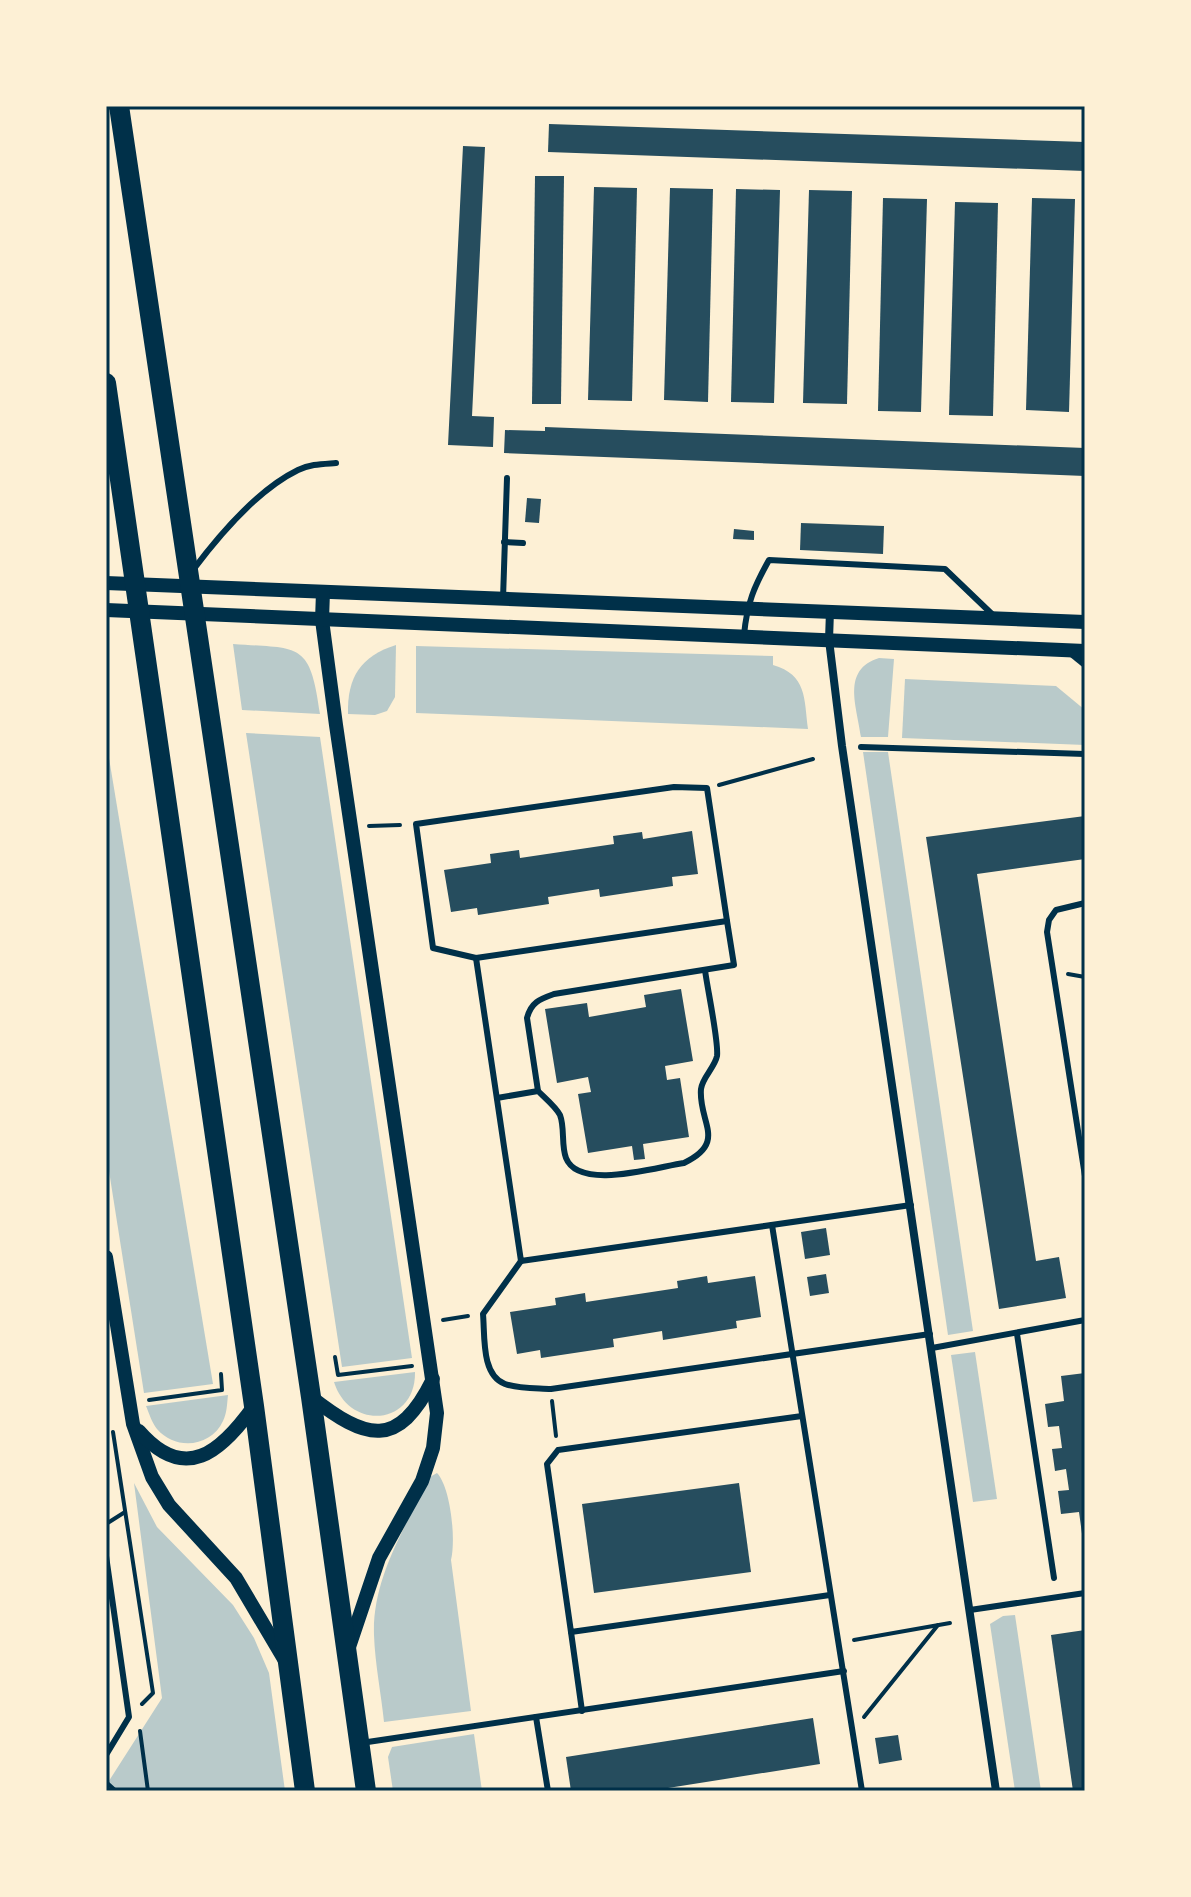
<svg xmlns="http://www.w3.org/2000/svg" width="1191" height="1897" font-family="'PT Sans Narrow',sans-serif">
	<rect width="100%" height="100%" fill="#fdf0d5"/>
	<g fill="#b9caca">
		<path d="M 233,644 C 300,649 310,641 320,714 L 242,710 Z"/>
		<path d="M 396,645 L 395,697 L 387,711 L 375,715 L 348,714 C 347,677 361,656 396,645 Z"/>
		<path d="M 416,646 L 773,656 L 773,665 C 807,675 804,698 808,729 L 416,713 Z"/>
		<path d="M 879,658 L 894,659 L 888,737 L 861,737 C 857,706 841,670 879,658 Z"/>
		<path d="M 905,679 L 1056,686 L 1085,710 L 1085,745 L 902,738 Z"/>
		<path d="M 246,733 L 320,737 L 412,1358 L 342,1367 Z"/>
		<path d="M 106,740 L 213,1384 L 144,1393 L 106,1152 Z"/>
		<path d="M 863,752 L 888,752 L 973,1331 L 948,1335 Z"/>
		<path d="M 975,1352 L 997,1499 L 973,1502 L 951,1355 Z"/>
		<path d="M 415,1372 C 416,1426 349,1431 334,1382 Z"/>
		<path d="M 228,1395 C 227,1404 227,1413 223,1421 C 211,1447 176,1451 157,1429 C 152,1423 149,1413 146,1406 Z"/>
		<path d="M 437,1473 C 451,1488 456,1540 451,1560 L 471,1711 L 384,1722 C 381,1693 375,1664 374,1635 C 372,1578 406,1526 430,1477 Z"/>
		<path d="M 134,1483 L 157,1527 L 233,1605 L 254,1638 L 269,1673 L 285,1791 L 109,1791 L 107,1784 L 162,1698 Z"/>
		<path d="M 1015,1615 L 1041,1791 L 1015,1791 L 990,1624 L 1003,1616 Z"/>
		<path d="M 474,1734 L 482,1791 L 393,1791 L 388,1757 L 392,1747 Z"/>
	</g>
	<g fill="#264d5e">
		<path d="M 549,124 L 1085,142 L 1085,171 L 548,152 Z"/>
		<path d="M 463,146 L 485,147 L 472,416 L 494,417 L 493,447 L 448,445 Z"/>
		<path d="M 535,176 L 564,176 L 561,404 L 532,404 Z"/>
		<path d="M 594,187 L 637,188 L 632,401 L 588,400 Z"/>
		<path d="M 670,188 L 713,189 L 708,402 L 664,400 Z"/>
		<path d="M 736,189 L 780,190 L 774,403 L 731,402 Z"/>
		<path d="M 809,190 L 852,191 L 847,404 L 803,403 Z"/>
		<path d="M 883,198 L 927,199 L 921,412 L 878,411 Z"/>
		<path d="M 1032,198 L 1075,199 L 1069,412 L 1026,410 Z"/>
		<path d="M 955,202 L 998,203 L 993,416 L 949,415 Z"/>
		<path d="M 545,427 L 1085,448 L 1085,476 L 504,453 L 505,430 L 545,431 Z"/>
		<path d="M 527,498 L 541,499 L 539,523 L 525,522 Z"/>
		<path d="M 801,523 L 884,526 L 883,554 L 800,550 Z"/>
		<path d="M 734,529 L 754,531 L 754,540 L 733,539 Z"/>
		<path d="M 1085,816 L 1085,859 L 977,874 L 1036,1261 L 1059,1257 L 1066,1298 L 999,1309 L 926,837 Z"/>
		<path d="M 692,831 L 698,874 L 672,877 L 673,886 L 600,897 L 599,889 L 548,897 L 549,904 L 478,915 L 477,908 L 451,912 L 444,870 L 491,863 L 490,854 L 519,850 L 520,858 L 614,844 L 613,836 L 642,832 L 643,839 Z"/>
		<path d="M 681,989 L 693,1061 L 665,1066 L 667,1080 L 680,1078 L 689,1137 L 643,1144 L 645,1159 L 634,1160 L 632,1146 L 588,1153 L 578,1094 L 591,1092 L 588,1077 L 557,1083 L 545,1009 L 587,1003 L 589,1017 L 646,1007 L 644,995 Z"/>
		<path d="M 826,1228 L 830,1255 L 805,1259 L 801,1232 Z"/>
		<path d="M 826,1274 L 829,1293 L 810,1296 L 807,1277 Z"/>
		<path d="M 707,1276 L 708,1283 L 755,1276 L 761,1317 L 736,1321 L 737,1328 L 663,1340 L 662,1331 L 613,1339 L 614,1347 L 541,1358 L 540,1350 L 517,1354 L 510,1312 L 556,1305 L 555,1298 L 585,1293 L 586,1302 L 678,1288 L 677,1281 Z"/>
		<path d="M 1085,1373 L 1085,1541 L 1083,1541 L 1079,1512 L 1061,1514 L 1058,1491 L 1069,1490 L 1066,1469 L 1055,1471 L 1052,1449 L 1062,1448 L 1059,1426 L 1048,1427 L 1045,1404 L 1064,1401 L 1061,1376 Z"/>
		<path d="M 739,1483 L 751,1572 L 594,1593 L 582,1504 Z"/>
		<path d="M 1085,1630 L 1085,1791 L 1073,1791 L 1051,1635 Z"/>
		<path d="M 813,1718 L 820,1764 L 649,1791 L 571,1791 L 566,1757 Z"/>
		<path d="M 898,1735 L 902,1760 L 879,1764 L 875,1738 Z"/>
	</g>
	<g fill="none" stroke-linecap="round" stroke-linejoin="round">
		<g stroke="#003049" stroke-width="4">
			<path d="M 719,785 L 813,759"/>
			<path d="M 369,826 L 400,825"/>
			<path d="M 1068,974 L 1085,977"/>
			<path d="M 443,1320 L 468,1316"/>
			<path d="M 335,1357 L 338,1375 L 412,1366"/>
			<path d="M 149,1400 L 222,1390 L 221,1374"/>
			<path d="M 552,1401 L 556,1436"/>
			<path d="M 113,1432 L 153,1693 L 142,1704"/>
			<path d="M 106,1524 L 125,1512"/>
			<path d="M 854,1640 L 950,1623"/>
			<path d="M 864,1717 L 938,1625"/>
			<path d="M 140,1731 L 148,1791"/>
			<path d="M 106,1782 L 116,1791"/>
		</g>
		<g stroke="#003049" stroke-width="6">
			<path d="M 504,542 L 523,543"/>
			<path d="M 193,570 C 220,534 257,490 298,470 C 310,464 323,464 336,463"/>
			<path d="M 503,599 L 507,478"/>
			<path d="M 744,635 C 747,603 754,587 769,560 L 945,569 L 994,616"/>
			<path d="M 861,747 L 1085,754"/>
			<path d="M 674,787 L 707,788 L 727,921 L 476,958 L 433,948 L 416,824 Z"/>
			<path d="M 1085,903 L 1056,910 L 1049,920 L 1047,932 L 1085,1176"/>
			<path d="M 476,958 L 521,1261 L 911,1205"/>
			<path d="M 538,1091 L 527,1018 C 531,1002 540,999 554,994 L 734,965 L 727,921"/>
			<path d="M 497,1098 L 538,1091 C 545,1098 556,1107 560,1115 C 565,1128 561,1145 566,1158 C 579,1191 656,1167 684,1163 C 728,1142 698,1122 701,1089 C 702,1078 715,1067 717,1056 C 719,1042 707,987 705,970"/>
			<path d="M 772,1225 L 862,1791"/>
			<path d="M 521,1261 L 483,1314 C 485,1336 481,1375 505,1384 C 519,1389 537,1388 551,1389 L 930,1334"/>
			<path d="M 1017,1334 L 1054,1578"/>
			<path d="M 932,1348 L 1085,1320"/>
			<path d="M 802,1416 L 558,1450 L 547,1464 L 571,1632 L 830,1595"/>
			<path d="M 106,1556 L 129,1717 L 106,1755"/>
			<path d="M 970,1610 L 1085,1593"/>
			<path d="M 571,1632 L 582,1711"/>
			<path d="M 536,1717 L 548,1791"/>
			<path d="M 361,1743 L 844,1671"/>
		</g>
		<g stroke="#003049" stroke-width="8">
			<path d="M 830,611 L 829,640 L 842,746 L 996,1791"/>
			<path d="M 1069,651 L 1085,664"/>
		</g>
		<g stroke="#003049" stroke-width="14">
			<path d="M 106,583 L 1085,622"/>
			<path d="M 323,592 L 322,620 L 336,725 L 437,1413 L 433,1448 L 422,1481 L 379,1558 L 348,1650"/>
			<path d="M 106,610 L 1085,651"/>
			<path d="M 106,1257 L 133,1424 L 152,1477 L 169,1505 L 236,1578 L 284,1659"/>
			<path d="M 311,1397 C 366,1440 398,1450 433,1379"/>
			<path d="M 139,1431 C 185,1484 221,1452 254,1406"/>
		</g>
		<g stroke="#003049" stroke-width="20">
			<path d="M 119,106 L 311,1397 L 366,1791"/>
			<path d="M 106,383 L 254,1406 L 305,1791"/>
		</g>
	</g>
	<rect width="1191" height="1897" fill="none" stroke="#fdf0d5" stroke-width="216"/>
	<rect x="108" y="108" width="975" height="1681" fill="none" stroke="#003049" stroke-width="3"/>
</svg>
